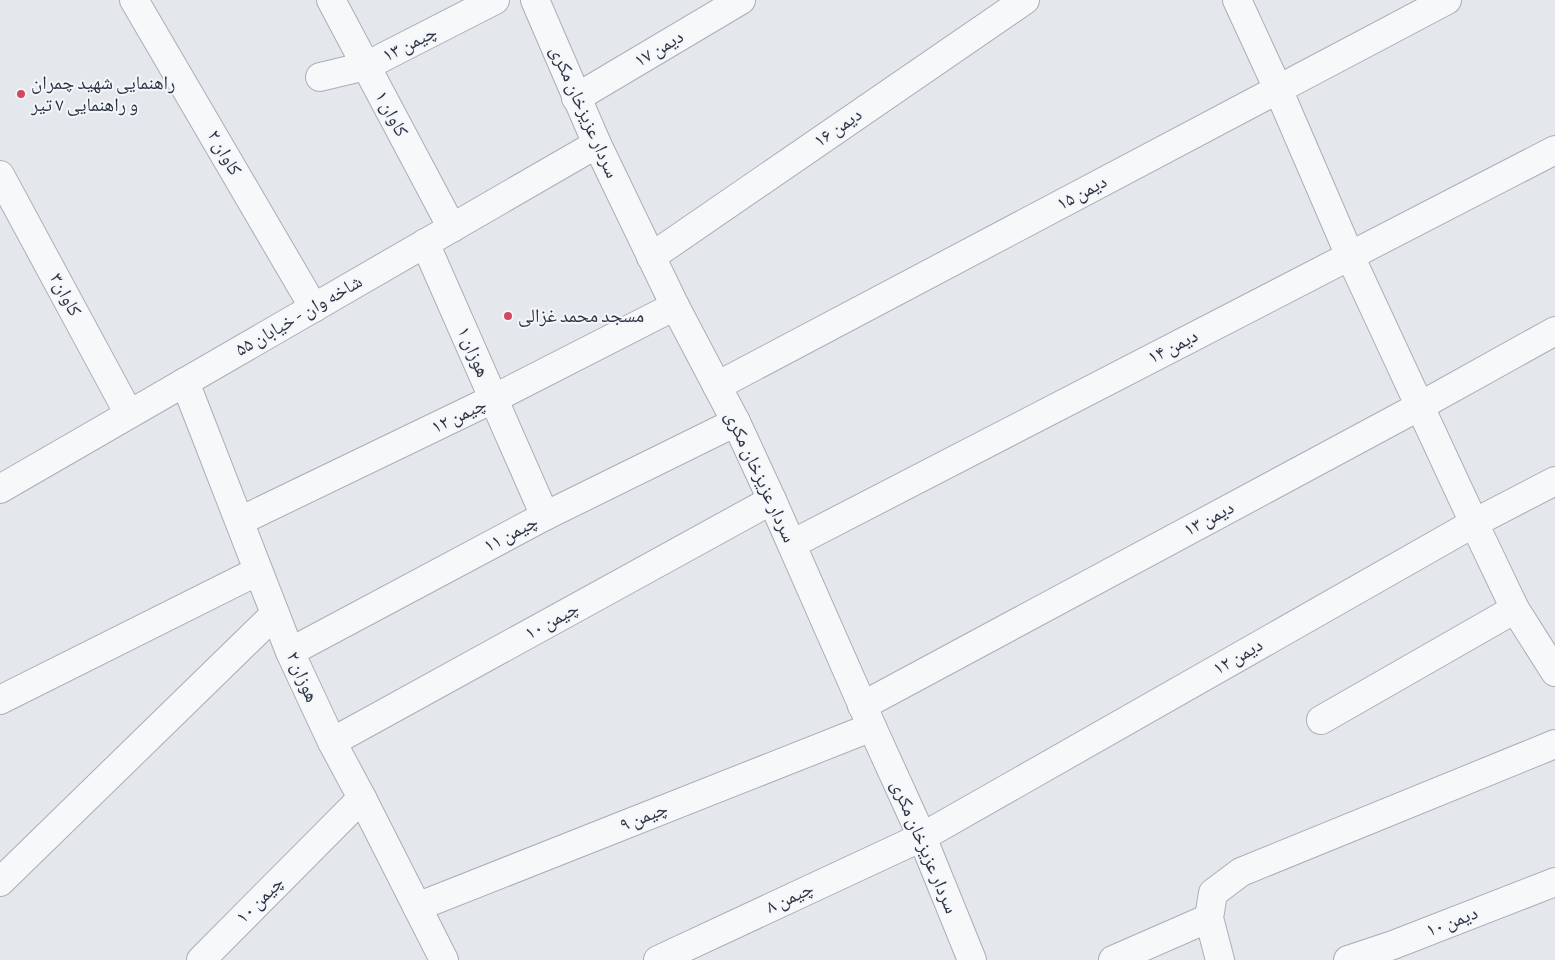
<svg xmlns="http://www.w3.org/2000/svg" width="1555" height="960" font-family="'Alegreya Sans','Noto Naskh Arabic',sans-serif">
	<rect width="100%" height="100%" fill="#e4e7ec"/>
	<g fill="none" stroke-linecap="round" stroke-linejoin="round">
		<g stroke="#a9aeb7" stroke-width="30">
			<g id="minor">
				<path d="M 134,0 L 314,308"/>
				<path d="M 331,0 L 452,228"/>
				<path d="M 1237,0 L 1278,89 L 1350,256 L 1474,523 L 1515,609 L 1555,672"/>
				<path d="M 320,77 L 366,66 L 495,0"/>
				<path d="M 576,98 L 741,0"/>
				<path d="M 0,175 L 129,414"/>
				<path d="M 425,243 L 545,516"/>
				<path d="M 651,257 L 1025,0"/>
				<path d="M 185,382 L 290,652 L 332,742 L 362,798 L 444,960"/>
				<path d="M 717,386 L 1447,0"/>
				<path d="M 240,521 L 493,399 L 675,306"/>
				<path d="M 792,544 L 1555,150"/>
				<path d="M 290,652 L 545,516 L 736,422"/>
				<path d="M 0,700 L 258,571"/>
				<path d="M 862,706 L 1420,406 L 1555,331"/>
				<path d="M 1321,720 L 1515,609"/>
				<path d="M 332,742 L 772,500"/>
				<path d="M 0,882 L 275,614"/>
				<path d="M 417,907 L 872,727"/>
				<path d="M 201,960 L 362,798"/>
				<path d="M 658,960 L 922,837 L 1474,523 L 1555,481"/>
				<path d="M 1113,960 L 1209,918"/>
				<path d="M 1220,960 L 1209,918 L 1213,893 L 1241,872 L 1555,744"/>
				<path d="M 1348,960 L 1393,945 L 1555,882"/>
			</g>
		</g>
		<g stroke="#a9aeb7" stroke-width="30">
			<g id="tertiary">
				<path d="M 535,0 L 597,144 L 675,306 L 736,422 L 772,500 L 872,727 L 922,837 L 972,960"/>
				<path d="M 0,489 L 597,144"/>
			</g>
		</g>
		<use href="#minor" stroke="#f7f8fa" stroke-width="28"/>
		<use href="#tertiary" stroke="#f7f8fa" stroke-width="28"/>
	</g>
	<g fill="#d1495b" stroke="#f4f6f9" stroke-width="2">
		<circle cx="21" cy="94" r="5"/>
		<circle cx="508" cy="316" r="5"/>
	</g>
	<g text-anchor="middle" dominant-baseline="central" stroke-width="4" stroke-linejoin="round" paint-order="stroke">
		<g font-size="19" fill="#2b3445" stroke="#f4f6f9">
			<text transform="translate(410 44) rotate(-27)">چیمن ۱۳</text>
			<text transform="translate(659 49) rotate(-31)">دیمن ۱۷</text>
			<text transform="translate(584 112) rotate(66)">سردار عزیزخان مکری</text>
			<text transform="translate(391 114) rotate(62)">کاوان ۱</text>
			<text transform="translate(838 128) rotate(-35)">دیمن ۱۶</text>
			<text transform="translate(224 153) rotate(60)">کاوان ۲</text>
			<text transform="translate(1082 193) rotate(-28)">دیمن ۱۵</text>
			<text transform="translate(65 295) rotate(62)">کاوان۳</text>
			<text transform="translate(299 316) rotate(-30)">شاخه وان - خیابان ۵۵</text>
			<text transform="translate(1173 347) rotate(-27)">دیمن ۱۴</text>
			<text transform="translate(473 352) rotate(66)">هوزان ۱</text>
			<text transform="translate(459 416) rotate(-26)">چیمن ۱۲</text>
			<text transform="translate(760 477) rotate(65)">سردار عزیزخان مکری</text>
			<text transform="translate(1209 519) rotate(-28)">دیمن ۱۳</text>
			<text transform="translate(511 534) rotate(-28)">چیمن ۱۱</text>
			<text transform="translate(552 621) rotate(-29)">چیمن ۱۰</text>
			<text transform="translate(1238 657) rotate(-30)">دیمن ۱۲</text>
			<text transform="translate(302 677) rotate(66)">هوزان ۲</text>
			<text transform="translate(644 817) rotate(-22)">چیمن ۹</text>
			<text transform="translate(924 847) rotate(67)">سردار عزیزخان مکری</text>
			<text transform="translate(790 898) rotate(-25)">چیمن ۸</text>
			<text transform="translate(260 900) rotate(-45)">چیمن ۱۰</text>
			<text transform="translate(1452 922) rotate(-21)">دیمن ۱۰</text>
		</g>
		<g font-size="19" fill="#2b3445" stroke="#f4f6f9" text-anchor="start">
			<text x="31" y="83">راهنمایی شهید چمران<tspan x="31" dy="22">و راهنمایی ۷ تیر</tspan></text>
			<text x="518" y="316">مسجد محمد غزالی</text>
		</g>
	</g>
</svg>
